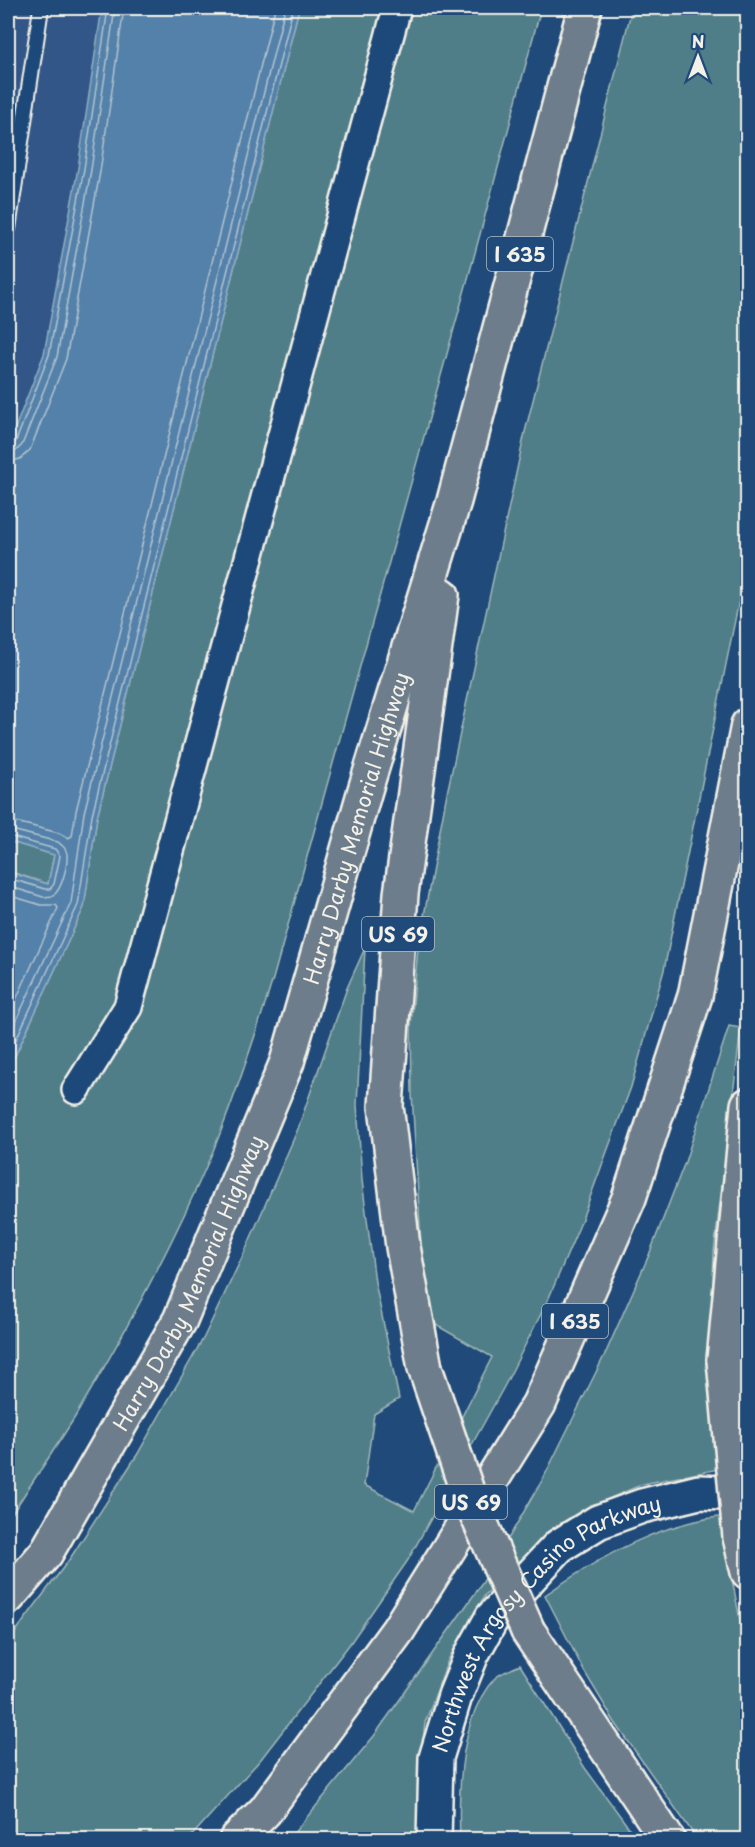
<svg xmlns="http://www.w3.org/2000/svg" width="755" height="1847" font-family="'Playpen Sans',sans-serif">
	<rect width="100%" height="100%" fill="#1f4a7a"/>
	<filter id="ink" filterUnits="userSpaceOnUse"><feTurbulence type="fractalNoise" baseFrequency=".0167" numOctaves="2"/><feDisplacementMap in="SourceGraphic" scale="12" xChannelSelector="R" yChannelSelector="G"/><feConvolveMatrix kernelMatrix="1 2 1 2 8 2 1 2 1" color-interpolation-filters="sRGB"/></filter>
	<g filter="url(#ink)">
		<path fill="#305787" d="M 8,8 L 102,8 L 78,168 L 44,354 L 8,446 Z"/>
		<g fill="#507e88" stroke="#a2b8b8" stroke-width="1.5">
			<path d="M 299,8 L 541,8 L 472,264 L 273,979 C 255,1037 236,1095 213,1151 C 174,1242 126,1332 75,1417 C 53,1452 30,1485 8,1520 L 8,1071 L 84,907 L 97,817 Z"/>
			<path d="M 632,8 L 747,8 L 747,561 L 664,970 L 631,1087 L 579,1227 L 548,1300 L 505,1385 L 408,1560 L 349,1645 L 261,1759 L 188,1840 L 8,1840 L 8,1642 L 71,1557 L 137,1455 L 204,1337 L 246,1249 L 297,1131 L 347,988 L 365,948 L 357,1105 L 362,1180 L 375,1282 L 399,1399 L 374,1414 L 364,1485 L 414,1511 L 492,1357 L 436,1325 L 428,1293 L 422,1260 L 412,1094 L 411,1025 L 418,948 L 446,798 L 525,432 Z"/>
			<path d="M 8,841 L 54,855 L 48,884 L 8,871 Z"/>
			<path d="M 729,1026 L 741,1028 L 714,1252 L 710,1367 L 719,1469 L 643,1484 L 590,1507 L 551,1531 L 485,1595 L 448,1660 L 425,1723 L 421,1758 L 418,1802 L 420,1839 L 288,1840 L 374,1736 L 483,1582 L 543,1479 L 607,1350 L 649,1255 L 685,1162 Z"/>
			<path d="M 747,1222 L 747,1471 L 740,1356 Z"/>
			<path d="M 726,1516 L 732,1579 L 747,1655 L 747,1839 L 697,1839 L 614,1721 L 584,1671 L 545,1595 C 600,1557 658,1523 726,1516 Z"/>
			<path d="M 520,1665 L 585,1768 L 637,1839 L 460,1839 C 458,1791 459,1716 495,1678 C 501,1672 513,1669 520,1665 Z"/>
		</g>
		<path fill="#5381aa" stroke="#93aec3" stroke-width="1.5" d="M 102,8 L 299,8 L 97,817 L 84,907 L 8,1071 L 8,872 L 48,884 L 54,855 L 8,841 L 8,446 L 44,354 L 78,168 Z"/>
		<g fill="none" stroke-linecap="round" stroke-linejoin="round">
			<g stroke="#b4c4cf" stroke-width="1.5">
				<path d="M 8,445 L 12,445 L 16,441 L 49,355 L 84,169 L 108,8"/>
				<path d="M 8,453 L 16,451 L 22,445 L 57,357 L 91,170 L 115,8"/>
				<path d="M 8,462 L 20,459 L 30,450 L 66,359 L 100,172 L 124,8"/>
				<path d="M 8,820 L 59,833 L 68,838 L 72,836 L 76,811 L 275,8"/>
				<path d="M 8,829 L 58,842 C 63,846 66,848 67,854 C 68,865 62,889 53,896 L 43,897 L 8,886"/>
				<path d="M 8,836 L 55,849 L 60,856 L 54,884 L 50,889 L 45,889 L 8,878"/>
				<path d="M 8,895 L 41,905 L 56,905 L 58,908 L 8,1017"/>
				<path d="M 8,1038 L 71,903 L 84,813 L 285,8"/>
				<path d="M 8,1057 L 78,905 L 92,815 L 293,8"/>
			</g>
			<g stroke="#f4f1e8" stroke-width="18">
				<path id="service" d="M 8,229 L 41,8"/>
			</g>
			<g stroke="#f4f1e8" stroke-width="32">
				<path id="minor" d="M 76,1090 L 128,1007 L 397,8"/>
			</g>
			<g stroke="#f4f1e8" stroke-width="38">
				<g id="tertiary">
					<path id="s1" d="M 434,1840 L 436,1758 L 455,1696 L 472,1654 L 492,1618 L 559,1546 L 598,1522 L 642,1506 L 699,1492 L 748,1494"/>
				</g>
			</g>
			<g stroke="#f4f1e8" stroke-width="38">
				<g id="motorway">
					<path d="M 724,1360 L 748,1105"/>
					<path d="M 425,1368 L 403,1247 L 386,1106 L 401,894 L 442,595"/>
					<path d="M 740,1537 L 748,1572"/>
					<path id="s2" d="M 8,1597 L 46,1553 L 180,1320 L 287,1062 L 365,790 L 454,501 L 585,8"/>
					<path d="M 528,1631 L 668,1840"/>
					<path d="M 236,1840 L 265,1811 L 398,1630 L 539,1404 L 629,1198 L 695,996 L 748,725"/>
				</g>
			</g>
			<use href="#service" stroke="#1f4a7a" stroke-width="14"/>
			<use href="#minor" stroke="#1f4a7a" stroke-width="27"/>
			<use href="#tertiary" stroke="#1f4a7a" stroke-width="33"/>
			<use href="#motorway" stroke="#6d7d8c" stroke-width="33"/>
			<g stroke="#f4f1e8" stroke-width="38" stroke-linecap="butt">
				<g id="motorway-bridge">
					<path d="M 724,1360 L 740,1537"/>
					<path d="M 425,1368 L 468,1494 L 528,1631"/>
				</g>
			</g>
			<use href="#motorway-bridge" stroke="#6d7d8c" stroke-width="33"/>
		</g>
	</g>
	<g text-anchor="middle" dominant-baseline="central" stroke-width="4.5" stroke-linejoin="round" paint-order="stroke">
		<g fill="#1f4a7a" stroke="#b4bfc7" stroke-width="1.5">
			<rect x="487" y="237" width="66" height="34" rx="4.5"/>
			<rect x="362" y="917" width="72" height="34" rx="4.5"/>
			<rect x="542" y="1304" width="66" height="34" rx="4.5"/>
			<rect x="435" y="1485" width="72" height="34" rx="4.5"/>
		</g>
		<g font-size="20" font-weight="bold" fill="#f4f1e8">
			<text x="520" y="254">I 635</text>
			<text x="398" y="934">US 69</text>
			<text x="575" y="1321">I 635</text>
			<text x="471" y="1502">US 69</text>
		</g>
		<g font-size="21" fill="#f4f1e8" stroke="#1f4a7a">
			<text stroke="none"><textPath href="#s2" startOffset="850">Harry Darby Memorial Highway</textPath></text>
			<text stroke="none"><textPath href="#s2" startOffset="364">Harry Darby Memorial Highway</textPath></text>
			<text stroke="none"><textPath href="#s1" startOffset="266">Northwest Argosy Casino Parkway</textPath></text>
		</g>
	</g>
	<rect width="755" height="1847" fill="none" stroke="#1f4a7a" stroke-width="30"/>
	<rect x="15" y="15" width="725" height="1817" fill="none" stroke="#f4f1e8" stroke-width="2" filter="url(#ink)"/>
	<g transform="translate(698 57)" stroke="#1f4a7a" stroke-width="4.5" paint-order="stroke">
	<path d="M0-4.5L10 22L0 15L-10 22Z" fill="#f4f1e8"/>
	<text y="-9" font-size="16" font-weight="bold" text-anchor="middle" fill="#f4f1e8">N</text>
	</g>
</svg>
